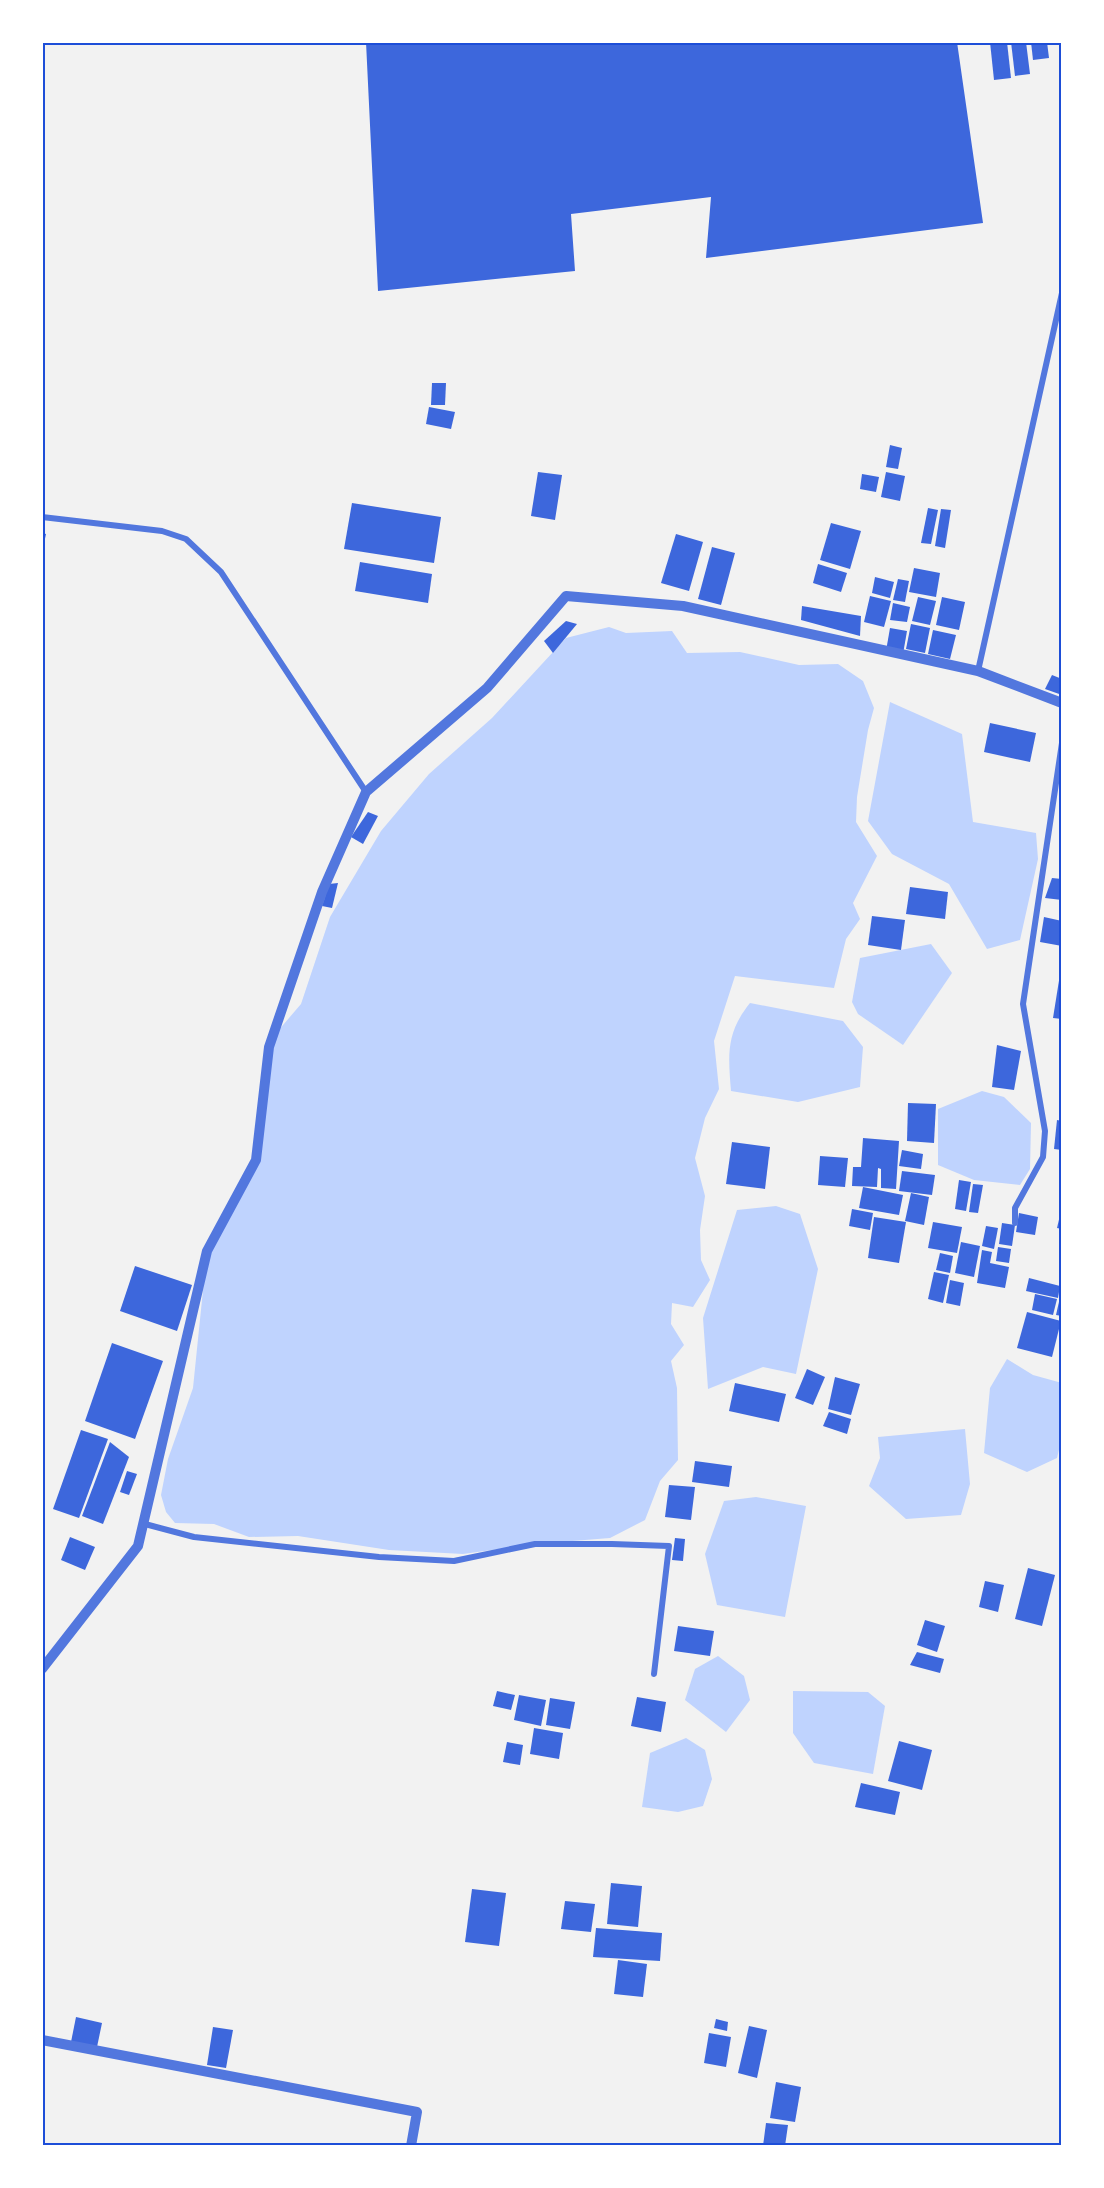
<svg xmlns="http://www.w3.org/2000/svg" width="1104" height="2188" font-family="'Nunito Sans',sans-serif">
	<rect width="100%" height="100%" fill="#f2f2f2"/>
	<g fill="#bfd3fe">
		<path d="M 609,627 L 626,633 L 672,631 L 687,653 L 740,652 L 799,665 L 838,664 L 863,681 L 874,708 L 868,730 L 857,797 L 856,822 L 877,856 L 853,903 L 860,919 L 846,939 L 834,988 L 735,976 L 714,1041 L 719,1089 L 705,1118 L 695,1158 L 705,1196 L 700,1230 L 701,1260 L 710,1280 L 693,1307 L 672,1303 L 671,1324 L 684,1345 L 671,1361 L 677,1388 L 678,1460 L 660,1481 L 645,1520 L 610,1538 L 535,1544 L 463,1554 L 389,1550 L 298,1536 L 249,1537 L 214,1524 L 175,1523 L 166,1512 L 161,1495 L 168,1459 L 193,1388 L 207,1251 L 261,1154 L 265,1046 L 301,1004 L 330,917 L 381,831 L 429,774 L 492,718 L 566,638 Z"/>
		<path d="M 890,702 L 962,734 L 973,822 L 1036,833 L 1038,859 L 1020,940 L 987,949 L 949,884 L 892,854 L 868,821 Z"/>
		<path d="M 931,944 L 952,973 L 903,1045 L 858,1014 L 852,1002 L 860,958 Z"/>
		<path d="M 750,1003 L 843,1021 L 863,1047 L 860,1087 L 798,1102 L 731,1091 C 728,1054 726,1033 750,1003 Z"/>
		<path d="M 982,1091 L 1004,1097 L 1031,1123 L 1030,1169 L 1020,1185 L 974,1180 L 938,1165 L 938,1109 Z"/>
		<path d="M 776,1206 L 800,1214 L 818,1269 L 796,1374 L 763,1367 L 708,1389 L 703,1318 L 737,1210 Z"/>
		<path d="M 1007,1359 L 1033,1375 L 1062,1383 L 1062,1437 L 1057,1458 L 1027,1472 L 984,1453 L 990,1388 Z"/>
		<path d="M 965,1429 L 970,1484 L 961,1515 L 906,1519 L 869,1486 L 880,1458 L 878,1437 Z"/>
		<path d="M 756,1497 L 806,1506 L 785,1617 L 717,1605 L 705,1554 L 724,1501 Z"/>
		<path d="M 718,1656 L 744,1676 L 750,1700 L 726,1732 L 685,1700 L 695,1669 Z"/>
		<path d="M 793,1691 L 868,1692 L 885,1706 L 873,1774 L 814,1763 L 793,1733 Z"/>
		<path d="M 686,1738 L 705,1750 L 712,1779 L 703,1806 L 678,1812 L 642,1807 L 650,1753 Z"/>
	</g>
	<g fill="#3d67dc">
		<path d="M 366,42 L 957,42 L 983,223 L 706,258 L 711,197 L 571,214 L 575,271 L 378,291 Z"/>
		<path d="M 990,42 L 1007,42 L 1011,78 L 994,80 Z"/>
		<path d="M 1011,42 L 1026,42 L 1030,74 L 1015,76 Z"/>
		<path d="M 1031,42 L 1047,42 L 1049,58 L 1033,60 Z"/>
		<path d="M 432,383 L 446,383 L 445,405 L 431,405 Z"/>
		<path d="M 429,407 L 455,412 L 451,429 L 426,424 Z"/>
		<path d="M 890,445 L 902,448 L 898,469 L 886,467 Z"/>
		<path d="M 538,472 L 562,475 L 555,520 L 531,516 Z"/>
		<path d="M 886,472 L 905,476 L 900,501 L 881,497 Z"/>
		<path d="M 862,474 L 879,477 L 876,492 L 860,489 Z"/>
		<path d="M 352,503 L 441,517 L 434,563 L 344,549 Z"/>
		<path d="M 928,508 L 938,510 L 931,544 L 921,543 Z"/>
		<path d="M 941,509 L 951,510 L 945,548 L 935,546 Z"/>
		<path d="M 831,523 L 861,531 L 850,569 L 820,560 Z"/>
		<path d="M 42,533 L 46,534 L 43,548 L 42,548 Z"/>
		<path d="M 676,534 L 703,542 L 689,591 L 661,583 Z"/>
		<path d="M 712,547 L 735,553 L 721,605 L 698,599 Z"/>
		<path d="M 360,562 L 432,574 L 428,603 L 355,591 Z"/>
		<path d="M 818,564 L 847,573 L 841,592 L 813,583 Z"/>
		<path d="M 914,568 L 940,573 L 936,597 L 909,592 Z"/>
		<path d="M 875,577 L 894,582 L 890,598 L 872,593 Z"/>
		<path d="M 898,579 L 909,581 L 905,602 L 893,600 Z"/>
		<path d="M 870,596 L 891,601 L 884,627 L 864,622 Z"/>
		<path d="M 918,597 L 936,601 L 930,625 L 912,621 Z"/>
		<path d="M 942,597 L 965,602 L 959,630 L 936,625 Z"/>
		<path d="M 893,603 L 910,607 L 907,622 L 890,620 Z"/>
		<path d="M 802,606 L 861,616 L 860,636 L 801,620 Z"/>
		<path d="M 566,621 L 577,624 L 553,653 L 544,641 Z"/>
		<path d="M 911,624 L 930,628 L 925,653 L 906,649 Z"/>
		<path d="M 890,628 L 907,631 L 903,654 L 886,651 Z"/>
		<path d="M 933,630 L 956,635 L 950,659 L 928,654 Z"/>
		<path d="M 1052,675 L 1062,679 L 1062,695 L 1045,689 Z"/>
		<path d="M 990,723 L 1036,733 L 1030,762 L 984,752 Z"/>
		<path d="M 368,812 L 378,816 L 363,844 L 351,837 Z"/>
		<path d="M 1052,878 L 1062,879 L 1062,900 L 1045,898 Z"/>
		<path d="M 338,883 L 332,908 L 322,906 L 329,884 Z"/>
		<path d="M 910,887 L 948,892 L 945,919 L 906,914 Z"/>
		<path d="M 872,916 L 905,920 L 901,950 L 868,945 Z"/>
		<path d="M 1044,917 L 1062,921 L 1062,946 L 1040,942 Z"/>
		<path d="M 1061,968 L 1062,968 L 1062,1019 L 1053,1018 Z"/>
		<path d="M 997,1045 L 1021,1051 L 1014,1090 L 992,1087 Z"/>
		<path d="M 908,1103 L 936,1104 L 934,1143 L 907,1141 Z"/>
		<path d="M 1057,1120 L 1062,1121 L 1062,1150 L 1054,1149 Z"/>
		<path d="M 863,1138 L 899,1141 L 896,1189 L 881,1188 L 881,1169 L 878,1168 L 877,1187 L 852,1186 L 853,1167 L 861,1167 Z"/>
		<path d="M 732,1142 L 770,1147 L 765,1189 L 726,1184 Z"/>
		<path d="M 902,1150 L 923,1154 L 921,1169 L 899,1166 Z"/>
		<path d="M 820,1156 L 848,1158 L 845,1187 L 818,1185 Z"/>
		<path d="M 902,1171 L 935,1175 L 932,1195 L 899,1191 Z"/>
		<path d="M 959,1180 L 971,1182 L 966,1211 L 955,1209 Z"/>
		<path d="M 973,1184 L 983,1185 L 978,1213 L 969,1212 Z"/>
		<path d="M 863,1187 L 903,1195 L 899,1215 L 859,1208 Z"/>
		<path d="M 911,1193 L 929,1197 L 924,1225 L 905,1221 Z"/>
		<path d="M 852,1209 L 873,1213 L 870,1230 L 849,1226 Z"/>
		<path d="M 1061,1211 L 1062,1211 L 1062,1229 L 1057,1228 Z"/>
		<path d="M 1019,1213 L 1038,1217 L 1035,1235 L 1016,1232 Z"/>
		<path d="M 874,1217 L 906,1222 L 899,1263 L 868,1258 Z"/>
		<path d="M 933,1222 L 962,1227 L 957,1253 L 928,1248 Z"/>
		<path d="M 1002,1223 L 1015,1225 L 1012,1246 L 999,1244 Z"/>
		<path d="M 986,1226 L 998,1228 L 994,1249 L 982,1246 Z"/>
		<path d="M 961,1242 L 980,1246 L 974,1277 L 955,1273 Z"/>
		<path d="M 998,1247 L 1011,1249 L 1009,1263 L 996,1261 Z"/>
		<path d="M 982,1250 L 992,1252 L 990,1263 L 1009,1267 L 1005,1288 L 977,1283 Z"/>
		<path d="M 940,1253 L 953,1256 L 950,1273 L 936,1270 Z"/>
		<path d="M 135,1266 L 192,1285 L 177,1331 L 120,1311 Z"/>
		<path d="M 934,1272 L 949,1275 L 943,1303 L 928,1299 Z"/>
		<path d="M 1029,1278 L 1060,1286 L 1058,1298 L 1026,1291 Z"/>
		<path d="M 950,1280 L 964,1283 L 960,1306 L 946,1303 Z"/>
		<path d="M 1061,1293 L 1062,1293 L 1062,1316 L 1056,1315 Z"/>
		<path d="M 1035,1294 L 1057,1299 L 1053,1315 L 1032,1310 Z"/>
		<path d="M 1027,1312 L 1061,1321 L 1052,1357 L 1017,1348 Z"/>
		<path d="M 112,1343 L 163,1361 L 135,1439 L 85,1421 Z"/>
		<path d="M 807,1369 L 825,1377 L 813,1405 L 795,1398 Z"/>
		<path d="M 835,1377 L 860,1384 L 851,1415 L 828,1409 Z"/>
		<path d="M 735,1383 L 786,1394 L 779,1422 L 729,1411 Z"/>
		<path d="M 829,1412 L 851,1419 L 847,1434 L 823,1426 Z"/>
		<path d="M 81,1430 L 108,1439 L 79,1518 L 53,1509 Z"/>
		<path d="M 110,1442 L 129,1457 L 103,1524 L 82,1516 Z"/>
		<path d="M 695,1461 L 732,1466 L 729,1487 L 692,1482 Z"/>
		<path d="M 127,1471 L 137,1474 L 129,1495 L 120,1492 Z"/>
		<path d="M 669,1485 L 695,1487 L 691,1520 L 665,1517 Z"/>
		<path d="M 70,1537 L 95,1547 L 85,1570 L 61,1560 Z"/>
		<path d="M 675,1538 L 685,1539 L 683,1561 L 672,1560 Z"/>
		<path d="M 1028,1568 L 1055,1575 L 1042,1626 L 1015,1619 Z"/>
		<path d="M 985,1581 L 1004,1585 L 998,1612 L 979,1607 Z"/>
		<path d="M 925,1620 L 945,1626 L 937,1652 L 917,1645 Z"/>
		<path d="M 678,1626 L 714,1631 L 710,1656 L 674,1651 Z"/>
		<path d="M 917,1652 L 944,1659 L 940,1673 L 910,1665 Z"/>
		<path d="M 497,1691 L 515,1695 L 511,1710 L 493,1706 Z"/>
		<path d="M 519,1695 L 546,1700 L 541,1726 L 514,1720 Z"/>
		<path d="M 637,1697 L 666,1702 L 661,1732 L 631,1726 Z"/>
		<path d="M 550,1698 L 575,1702 L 570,1729 L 546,1725 Z"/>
		<path d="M 534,1728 L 563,1733 L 559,1759 L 530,1754 Z"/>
		<path d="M 899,1741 L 932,1750 L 922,1790 L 888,1781 Z"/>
		<path d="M 507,1742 L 523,1745 L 520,1765 L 503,1762 Z"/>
		<path d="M 861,1783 L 900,1792 L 895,1815 L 855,1807 Z"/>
		<path d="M 611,1883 L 642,1886 L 638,1927 L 607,1924 Z"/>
		<path d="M 472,1889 L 506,1893 L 499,1946 L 465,1942 Z"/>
		<path d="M 565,1901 L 595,1904 L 591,1932 L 561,1929 Z"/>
		<path d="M 596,1928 L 662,1933 L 660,1961 L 593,1957 Z"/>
		<path d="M 618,1960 L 647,1964 L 643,1997 L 614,1994 Z"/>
		<path d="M 76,2017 L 102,2023 L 97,2047 L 71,2042 Z"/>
		<path d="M 716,2019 L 728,2022 L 727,2031 L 714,2028 Z"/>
		<path d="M 749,2026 L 767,2030 L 757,2078 L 738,2073 Z"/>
		<path d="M 213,2027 L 233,2030 L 226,2068 L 207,2065 Z"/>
		<path d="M 709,2033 L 731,2037 L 726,2067 L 704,2063 Z"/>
		<path d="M 776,2082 L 801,2087 L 795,2122 L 770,2118 Z"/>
		<path d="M 766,2123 L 788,2125 L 785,2146 L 763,2146 Z"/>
	</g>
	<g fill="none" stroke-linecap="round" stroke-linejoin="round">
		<g stroke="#5277de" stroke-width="6">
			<path d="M 42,517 L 162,531 L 186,539 L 221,572 L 366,792"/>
			<path d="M 978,671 L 1062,293"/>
			<path d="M 1015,1223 L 1015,1208 L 1043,1157 L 1045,1131 L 1023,1004 L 1062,743"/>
			<path d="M 145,1524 L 194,1537 L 379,1557 L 454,1561 L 535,1544 L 612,1544 L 669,1546 L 654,1674"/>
		</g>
		<g stroke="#5277de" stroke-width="10">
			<path d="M 42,1669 L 138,1546 L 207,1251 L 256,1160 L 269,1047 L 322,892 L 366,792 L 487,688 L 566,596 L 683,606 L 978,671 L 1062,703"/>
			<path d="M 42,2040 L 417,2112 L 411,2146"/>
		</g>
	</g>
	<rect width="1104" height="2188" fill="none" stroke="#ffffff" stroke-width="87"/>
	<rect x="44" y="44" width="1016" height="2100" fill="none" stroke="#1d4ed8" stroke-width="2"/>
</svg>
